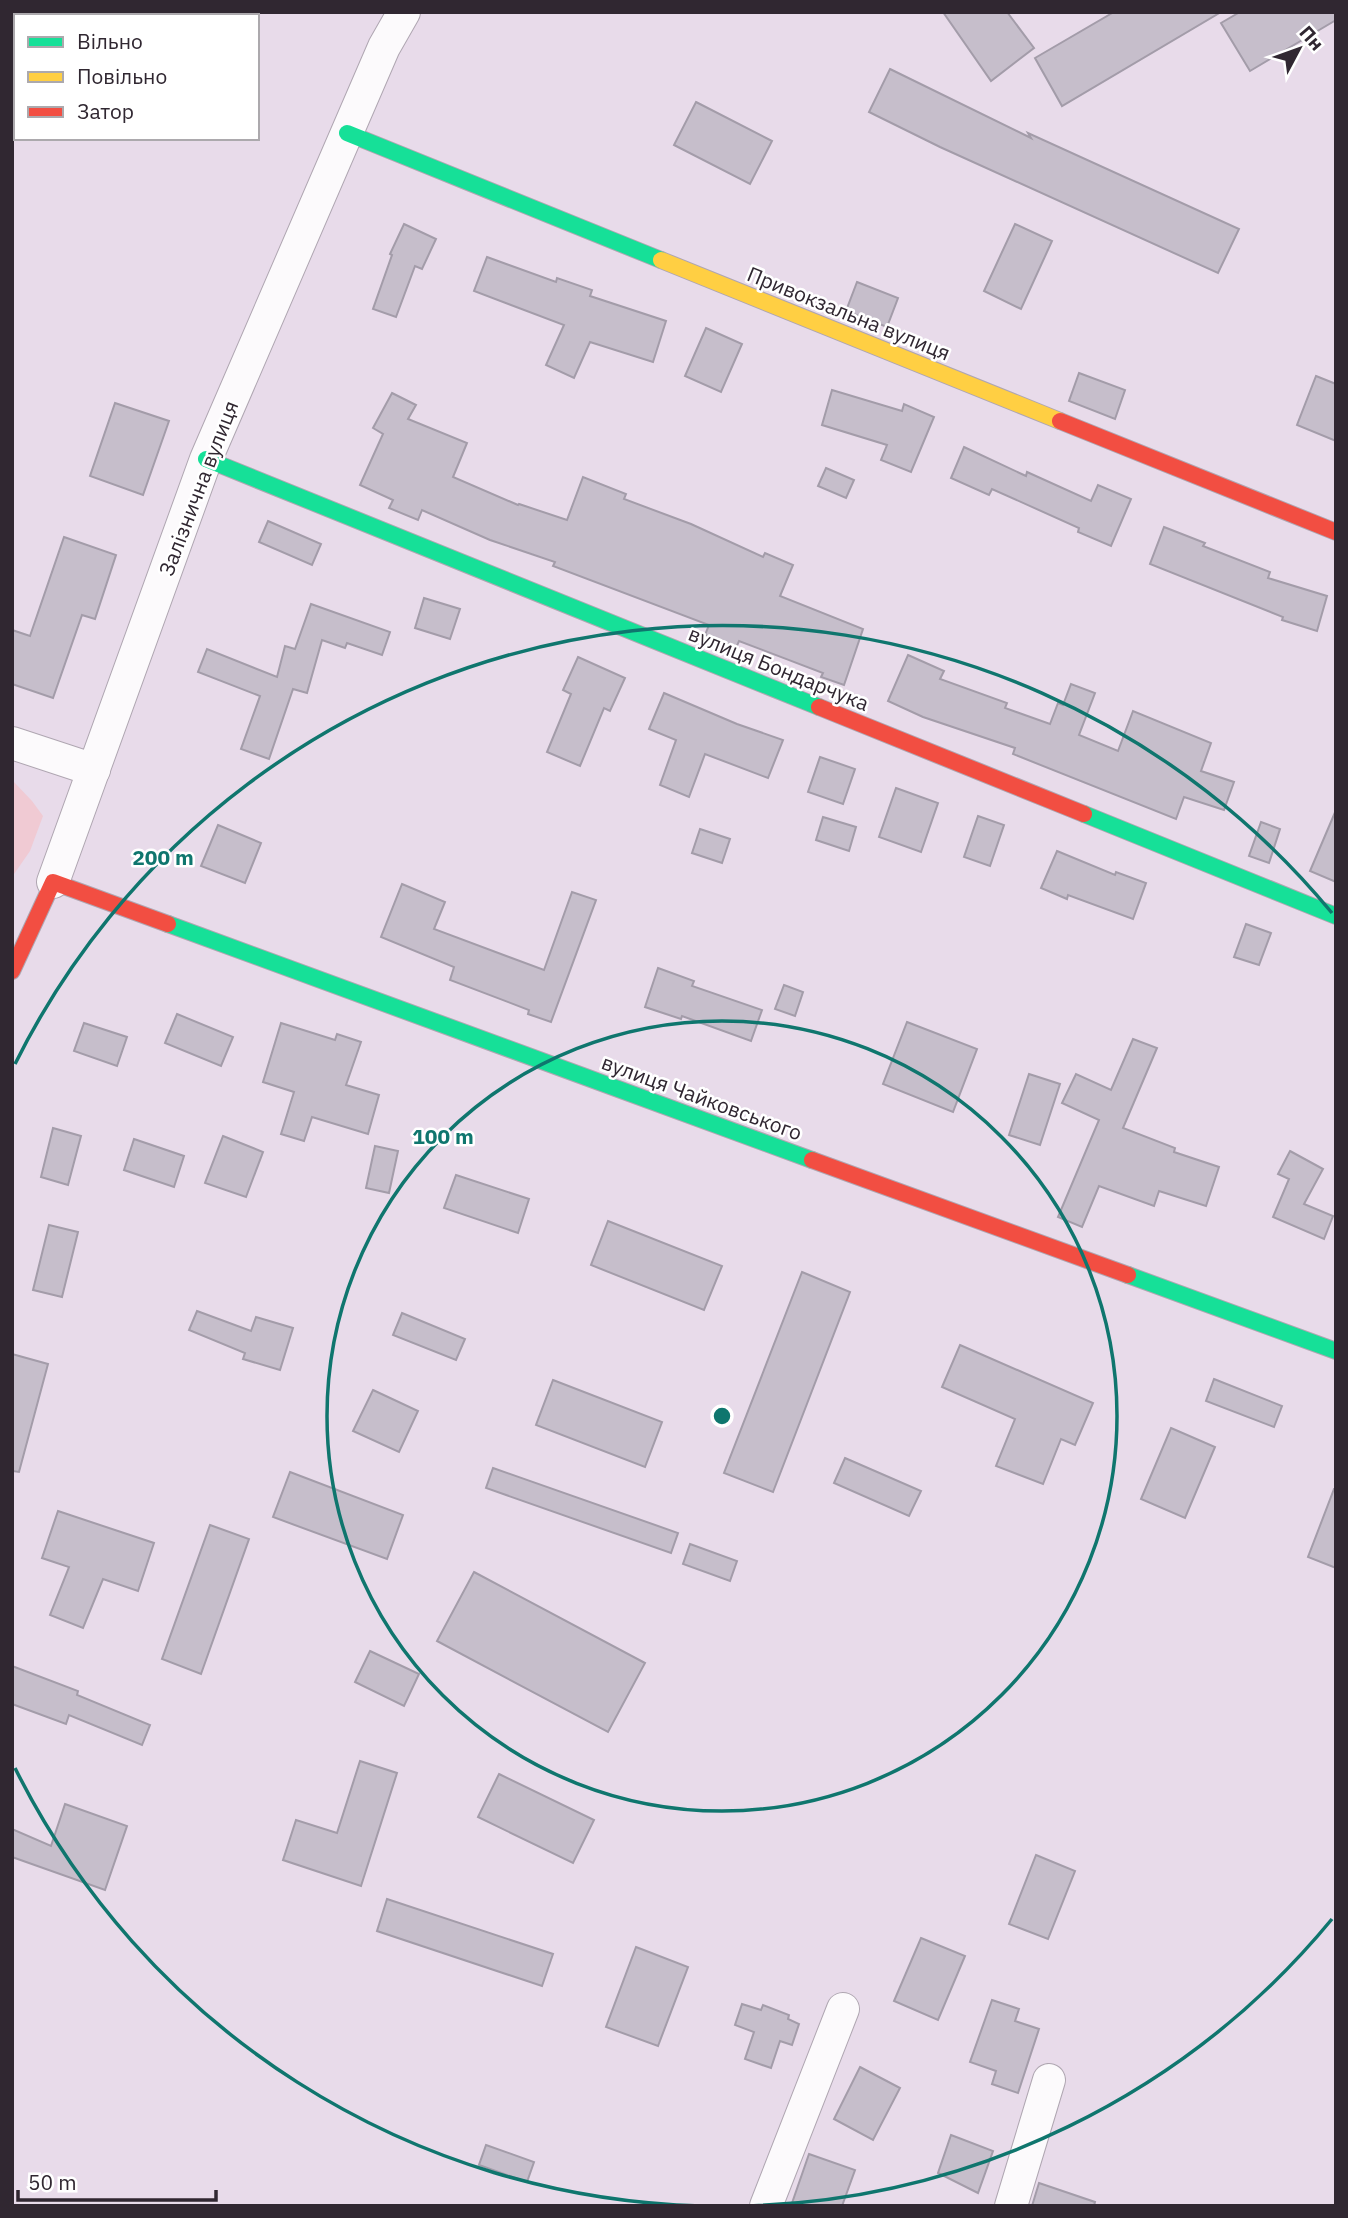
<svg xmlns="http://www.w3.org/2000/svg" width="1348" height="2218" font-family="'IBM Plex Sans',sans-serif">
	<rect width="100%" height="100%" fill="#e8dbea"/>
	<path fill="#f0cad3" d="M 12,780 L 32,801 L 43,816 L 30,851 L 12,877 Z"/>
	<g fill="#c6becb" stroke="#a39ca9" stroke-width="2">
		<path d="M 943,12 L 1007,12 L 1034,48 L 991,81 Z"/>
		<path d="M 1114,12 L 1221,12 L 1062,106 L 1035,58 Z"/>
		<path d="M 1240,12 L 1336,12 L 1336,20 L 1250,71 L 1221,23 Z"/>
		<path d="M 890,69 L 1031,138 L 1028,133 L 1239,229 L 1218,273 L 940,147 L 869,112 Z"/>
		<path d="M 696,102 L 772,141 L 750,184 L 674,145 Z"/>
		<path d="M 404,224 L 436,239 L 422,269 L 415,266 L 396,317 L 373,309 L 392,255 L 390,254 Z"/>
		<path d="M 1015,224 L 1052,241 L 1021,309 L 984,291 Z"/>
		<path d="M 487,257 L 556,282 L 557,278 L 592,290 L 590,296 L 666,321 L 653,362 L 590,342 L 574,378 L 546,365 L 564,325 L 474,291 Z"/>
		<path d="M 857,282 L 898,298 L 887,327 L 846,311 Z"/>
		<path d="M 706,328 L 742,344 L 721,392 L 685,376 Z"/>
		<path d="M 1079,373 L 1125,390 L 1115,419 L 1069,401 Z"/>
		<path d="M 1316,376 L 1336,384 L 1336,441 L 1297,425 Z"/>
		<path d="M 832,390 L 902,411 L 904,404 L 934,417 L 911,472 L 881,460 L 887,445 L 822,425 Z"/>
		<path d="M 392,393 L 416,405 L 408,419 L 467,443 L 453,477 L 518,505 L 519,504 L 567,520 L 583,477 L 626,494 L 624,499 L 691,524 L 763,557 L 765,553 L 793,565 L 780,596 L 863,629 L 844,685 L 821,677 L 823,673 L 739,641 L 736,648 L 705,635 L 709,625 L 553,566 L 555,562 L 490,540 L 422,510 L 418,520 L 389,508 L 393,500 L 360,485 L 383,434 L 373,428 Z"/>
		<path d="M 115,403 L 169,421 L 143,495 L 90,476 Z"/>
		<path d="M 964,447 L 1026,476 L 1027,472 L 1091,501 L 1098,485 L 1131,499 L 1111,546 L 1078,532 L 1079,528 L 992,489 L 989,495 L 951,478 Z"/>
		<path d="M 826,468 L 854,480 L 846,498 L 818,486 Z"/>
		<path d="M 268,521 L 321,544 L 312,565 L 259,542 Z"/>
		<path d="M 1164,527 L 1205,543 L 1203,546 L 1270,572 L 1268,578 L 1327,596 L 1317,631 L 1282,620 L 1283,617 L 1150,564 Z"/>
		<path d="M 64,537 L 116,555 L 95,619 L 82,615 L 53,698 L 12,684 L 12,630 L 30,636 Z"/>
		<path d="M 424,598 L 460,609 L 450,639 L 415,628 Z"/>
		<path d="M 311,604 L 390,632 L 382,655 L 347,643 L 345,648 L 322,640 L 307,693 L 293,689 L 269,759 L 241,749 L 260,696 L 198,672 L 207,649 L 277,677 L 285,646 L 295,649 Z"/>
		<path d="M 908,655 L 944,671 L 940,679 L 1007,703 L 1005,708 L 1050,724 L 1058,703 L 1063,705 L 1071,684 L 1095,693 L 1079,735 L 1118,751 L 1133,711 L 1211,743 L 1201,771 L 1234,782 L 1224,810 L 1184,797 L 1176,819 L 1013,754 L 1015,748 L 923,717 L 888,701 Z"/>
		<path d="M 578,657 L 625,678 L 610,711 L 604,708 L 580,766 L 547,752 L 571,694 L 563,690 Z"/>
		<path d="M 664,693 L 737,724 L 783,740 L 768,778 L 705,754 L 689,797 L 660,785 L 676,740 L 649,729 Z"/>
		<path d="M 820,757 L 855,769 L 843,804 L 808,792 Z"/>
		<path d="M 896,788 L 938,803 L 921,852 L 879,837 Z"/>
		<path d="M 1336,810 L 1336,882 L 1310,871 Z"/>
		<path d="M 978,816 L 1004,825 L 990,866 L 964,857 Z"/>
		<path d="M 823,817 L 856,827 L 849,851 L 816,840 Z"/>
		<path d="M 1261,822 L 1280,829 L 1269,863 L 1249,856 Z"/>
		<path d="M 218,825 L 261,843 L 245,883 L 201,866 Z"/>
		<path d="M 700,829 L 730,839 L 722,863 L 692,853 Z"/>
		<path d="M 1057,851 L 1115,875 L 1116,872 L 1146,883 L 1133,919 L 1068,895 L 1067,899 L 1041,888 Z"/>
		<path d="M 402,884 L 445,902 L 434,929 L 544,970 L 572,892 L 596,900 L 551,1022 L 528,1014 L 529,1010 L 450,980 L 454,967 L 381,937 Z"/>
		<path d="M 1246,924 L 1271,933 L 1259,965 L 1234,957 Z"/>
		<path d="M 658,968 L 694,981 L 692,986 L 762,1010 L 751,1041 L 682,1016 L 681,1019 L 645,1007 Z"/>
		<path d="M 784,985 L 803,992 L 795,1016 L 775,1009 Z"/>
		<path d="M 177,1014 L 233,1037 L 221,1066 L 165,1043 Z"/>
		<path d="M 907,1022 L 977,1049 L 953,1112 L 883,1084 Z"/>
		<path d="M 84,1023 L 127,1037 L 117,1066 L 74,1051 Z"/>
		<path d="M 281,1023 L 335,1040 L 337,1034 L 361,1042 L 346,1085 L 379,1095 L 368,1134 L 312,1117 L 304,1141 L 281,1134 L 294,1092 L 263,1082 Z"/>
		<path d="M 1133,1039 L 1157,1048 L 1123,1128 L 1175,1148 L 1174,1152 L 1219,1167 L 1206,1206 L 1159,1191 L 1154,1206 L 1099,1186 L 1082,1227 L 1058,1217 L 1099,1120 L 1062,1103 L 1076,1074 L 1111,1090 Z"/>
		<path d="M 1029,1074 L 1060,1084 L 1040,1145 L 1009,1135 Z"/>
		<path d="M 53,1128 L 81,1136 L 68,1185 L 41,1177 Z"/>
		<path d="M 223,1136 L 263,1152 L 246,1197 L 205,1183 Z"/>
		<path d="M 134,1139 L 184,1156 L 174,1187 L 124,1170 Z"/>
		<path d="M 375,1146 L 398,1151 L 389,1193 L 366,1188 Z"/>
		<path d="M 1290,1151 L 1323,1169 L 1304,1204 L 1333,1216 L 1324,1239 L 1273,1217 L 1289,1179 L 1278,1174 Z"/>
		<path d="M 456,1175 L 529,1199 L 518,1233 L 444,1208 Z"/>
		<path d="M 608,1221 L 722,1266 L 704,1310 L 591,1265 Z"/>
		<path d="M 49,1225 L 78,1232 L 62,1297 L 33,1290 Z"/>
		<path d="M 802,1272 L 850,1292 L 773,1492 L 724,1473 Z"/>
		<path d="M 197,1311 L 251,1331 L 256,1317 L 293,1328 L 280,1370 L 243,1359 L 245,1353 L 189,1330 Z"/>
		<path d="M 402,1313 L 465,1339 L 456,1360 L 393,1335 Z"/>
		<path d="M 960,1345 L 1093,1403 L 1075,1445 L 1061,1439 L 1043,1484 L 996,1466 L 1015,1419 L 942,1387 Z"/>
		<path d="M 12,1354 L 48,1364 L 19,1472 L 12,1471 Z"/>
		<path d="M 1214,1379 L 1282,1406 L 1274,1427 L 1206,1401 Z"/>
		<path d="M 553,1380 L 662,1422 L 645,1467 L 536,1425 Z"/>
		<path d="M 373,1390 L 418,1411 L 399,1452 L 353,1431 Z"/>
		<path d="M 1171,1428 L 1215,1447 L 1185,1518 L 1141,1499 Z"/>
		<path d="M 845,1458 L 921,1491 L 909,1516 L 834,1483 Z"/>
		<path d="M 493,1468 L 678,1533 L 671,1553 L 486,1488 Z"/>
		<path d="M 290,1472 L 403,1515 L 387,1559 L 273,1517 Z"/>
		<path d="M 1334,1489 L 1336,1489 L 1336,1568 L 1308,1557 Z"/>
		<path d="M 58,1511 L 154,1543 L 138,1591 L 103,1579 L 83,1628 L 50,1615 L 69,1567 L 42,1558 Z"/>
		<path d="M 210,1525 L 249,1539 L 201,1674 L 162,1659 Z"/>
		<path d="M 690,1544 L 737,1561 L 730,1581 L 683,1564 Z"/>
		<path d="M 474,1572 L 645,1663 L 608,1732 L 437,1641 Z"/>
		<path d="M 370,1651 L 419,1674 L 404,1706 L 355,1682 Z"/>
		<path d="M 12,1666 L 78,1691 L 77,1695 L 150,1725 L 142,1745 L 69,1715 L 66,1724 L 12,1704 Z"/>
		<path d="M 360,1761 L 397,1773 L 361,1886 L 283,1860 L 296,1820 L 337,1833 Z"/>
		<path d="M 499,1774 L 594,1820 L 573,1863 L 478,1817 Z"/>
		<path d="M 65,1804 L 127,1826 L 105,1890 L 12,1857 L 12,1829 L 51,1846 Z"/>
		<path d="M 1036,1855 L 1075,1871 L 1048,1939 L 1009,1924 Z"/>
		<path d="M 387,1899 L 553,1954 L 542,1986 L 377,1931 Z"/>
		<path d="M 921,1938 L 965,1956 L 938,2020 L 894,2001 Z"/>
		<path d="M 636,1947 L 688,1967 L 658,2046 L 606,2027 Z"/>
		<path d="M 992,2000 L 1019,2009 L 1015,2021 L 1039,2029 L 1018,2093 L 992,2084 L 996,2071 L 970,2062 Z"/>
		<path d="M 742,2004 L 761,2010 L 763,2005 L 789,2015 L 788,2019 L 799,2024 L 792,2045 L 780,2041 L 771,2068 L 745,2059 L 754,2032 L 735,2025 Z"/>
		<path d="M 860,2067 L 900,2088 L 873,2140 L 834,2119 Z"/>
		<path d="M 951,2135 L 993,2151 L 978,2193 L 938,2173 Z"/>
		<path d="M 486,2145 L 534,2162 L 527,2182 L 479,2165 Z"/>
		<path d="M 809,2154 L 855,2170 L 842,2206 L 791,2206 Z"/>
		<path d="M 1039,2183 L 1095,2202 L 1094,2206 L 1032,2206 Z"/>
	</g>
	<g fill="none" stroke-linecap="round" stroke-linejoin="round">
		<g stroke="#afa6b1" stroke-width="34">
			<g id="street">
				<path d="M 12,743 L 94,770"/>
				<path d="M 53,882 L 206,459 L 384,47 L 404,12"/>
				<path d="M 766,2206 L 843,2009"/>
				<path d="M 1011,2206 L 1049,2080"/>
			</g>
		</g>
		<g stroke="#afa6b1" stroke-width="18">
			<g id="fast">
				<path d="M 347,133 L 661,260"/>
				<path d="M 206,459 L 819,707"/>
				<path d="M 1084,814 L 1336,916"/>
				<path d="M 168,924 L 812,1160"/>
				<path d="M 1128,1275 L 1336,1351"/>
			</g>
		</g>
		<g stroke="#afa6b1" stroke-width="18">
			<path id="slow" d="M 661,260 L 1060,421"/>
		</g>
		<g stroke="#afa6b1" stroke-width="18">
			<g id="jam">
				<path d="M 1060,421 L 1336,532"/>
				<path d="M 819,707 L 1084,814"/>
				<path d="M 12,971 L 53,882 L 168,924"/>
				<path d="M 812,1160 L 1128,1275"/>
			</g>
		</g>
		<use href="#street" stroke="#fcfafc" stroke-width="32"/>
		<use href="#fast" stroke="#16e098" stroke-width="16"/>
		<use href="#slow" stroke="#ffcf43" stroke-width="16"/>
		<use href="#jam" stroke="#f24e42" stroke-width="16"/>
	</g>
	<g fill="none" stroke="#0f766e" stroke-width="3.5">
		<circle cx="722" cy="1416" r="395"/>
		<path d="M1332 1919A790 790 0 0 1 743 2206M701 2206A790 790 0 0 1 15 1768M15 1064A790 790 0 0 1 1332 913"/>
	</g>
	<g text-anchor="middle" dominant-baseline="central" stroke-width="5" stroke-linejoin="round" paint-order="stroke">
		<g font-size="21" fill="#302731" stroke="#fff">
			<text transform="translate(849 313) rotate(22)">Привокзальна вулиця</text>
			<text transform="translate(198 488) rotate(-69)">Залізнична вулиця</text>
			<text transform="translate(779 668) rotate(22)">вулиця Бондарчука</text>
			<text transform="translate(702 1097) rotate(20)">вулиця Чайковського</text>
		</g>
	</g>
	<circle cx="722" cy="1416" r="10" fill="#0f766e" stroke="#fff" stroke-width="3.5"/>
	<g font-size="21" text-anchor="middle" font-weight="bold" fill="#0f766e" stroke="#fff" stroke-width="5" stroke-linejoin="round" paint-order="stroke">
		<text x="163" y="865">200 m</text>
		<text x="443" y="1144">100 m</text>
	</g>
	<rect width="1348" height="2218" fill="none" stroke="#302731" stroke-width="28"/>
	<rect x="14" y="14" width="245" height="126" fill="#ffffff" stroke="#aca9ad" stroke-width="2"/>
	<rect x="28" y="37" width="35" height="10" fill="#16e098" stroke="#aca9ad" stroke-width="2"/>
	<text x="77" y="49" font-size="21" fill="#302731">Вільно</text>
	<rect x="28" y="72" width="35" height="10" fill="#ffcf43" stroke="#aca9ad" stroke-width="2"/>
	<text x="77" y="84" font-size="21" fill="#302731">Повільно</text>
	<rect x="28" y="107" width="35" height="10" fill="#f24e42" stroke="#aca9ad" stroke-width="2"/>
	<text x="77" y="119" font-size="21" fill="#302731">Затор</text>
	<g transform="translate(1299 49) rotate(49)" stroke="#ffffff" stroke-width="5" paint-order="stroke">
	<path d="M0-5L12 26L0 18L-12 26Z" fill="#302731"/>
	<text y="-10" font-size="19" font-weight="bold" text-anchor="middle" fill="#302731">Пн</text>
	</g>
	<path d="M18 2190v10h198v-10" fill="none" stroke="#302731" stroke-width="3.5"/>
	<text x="28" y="2190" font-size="21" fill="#302731" stroke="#ffffff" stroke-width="5" paint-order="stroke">50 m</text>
</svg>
